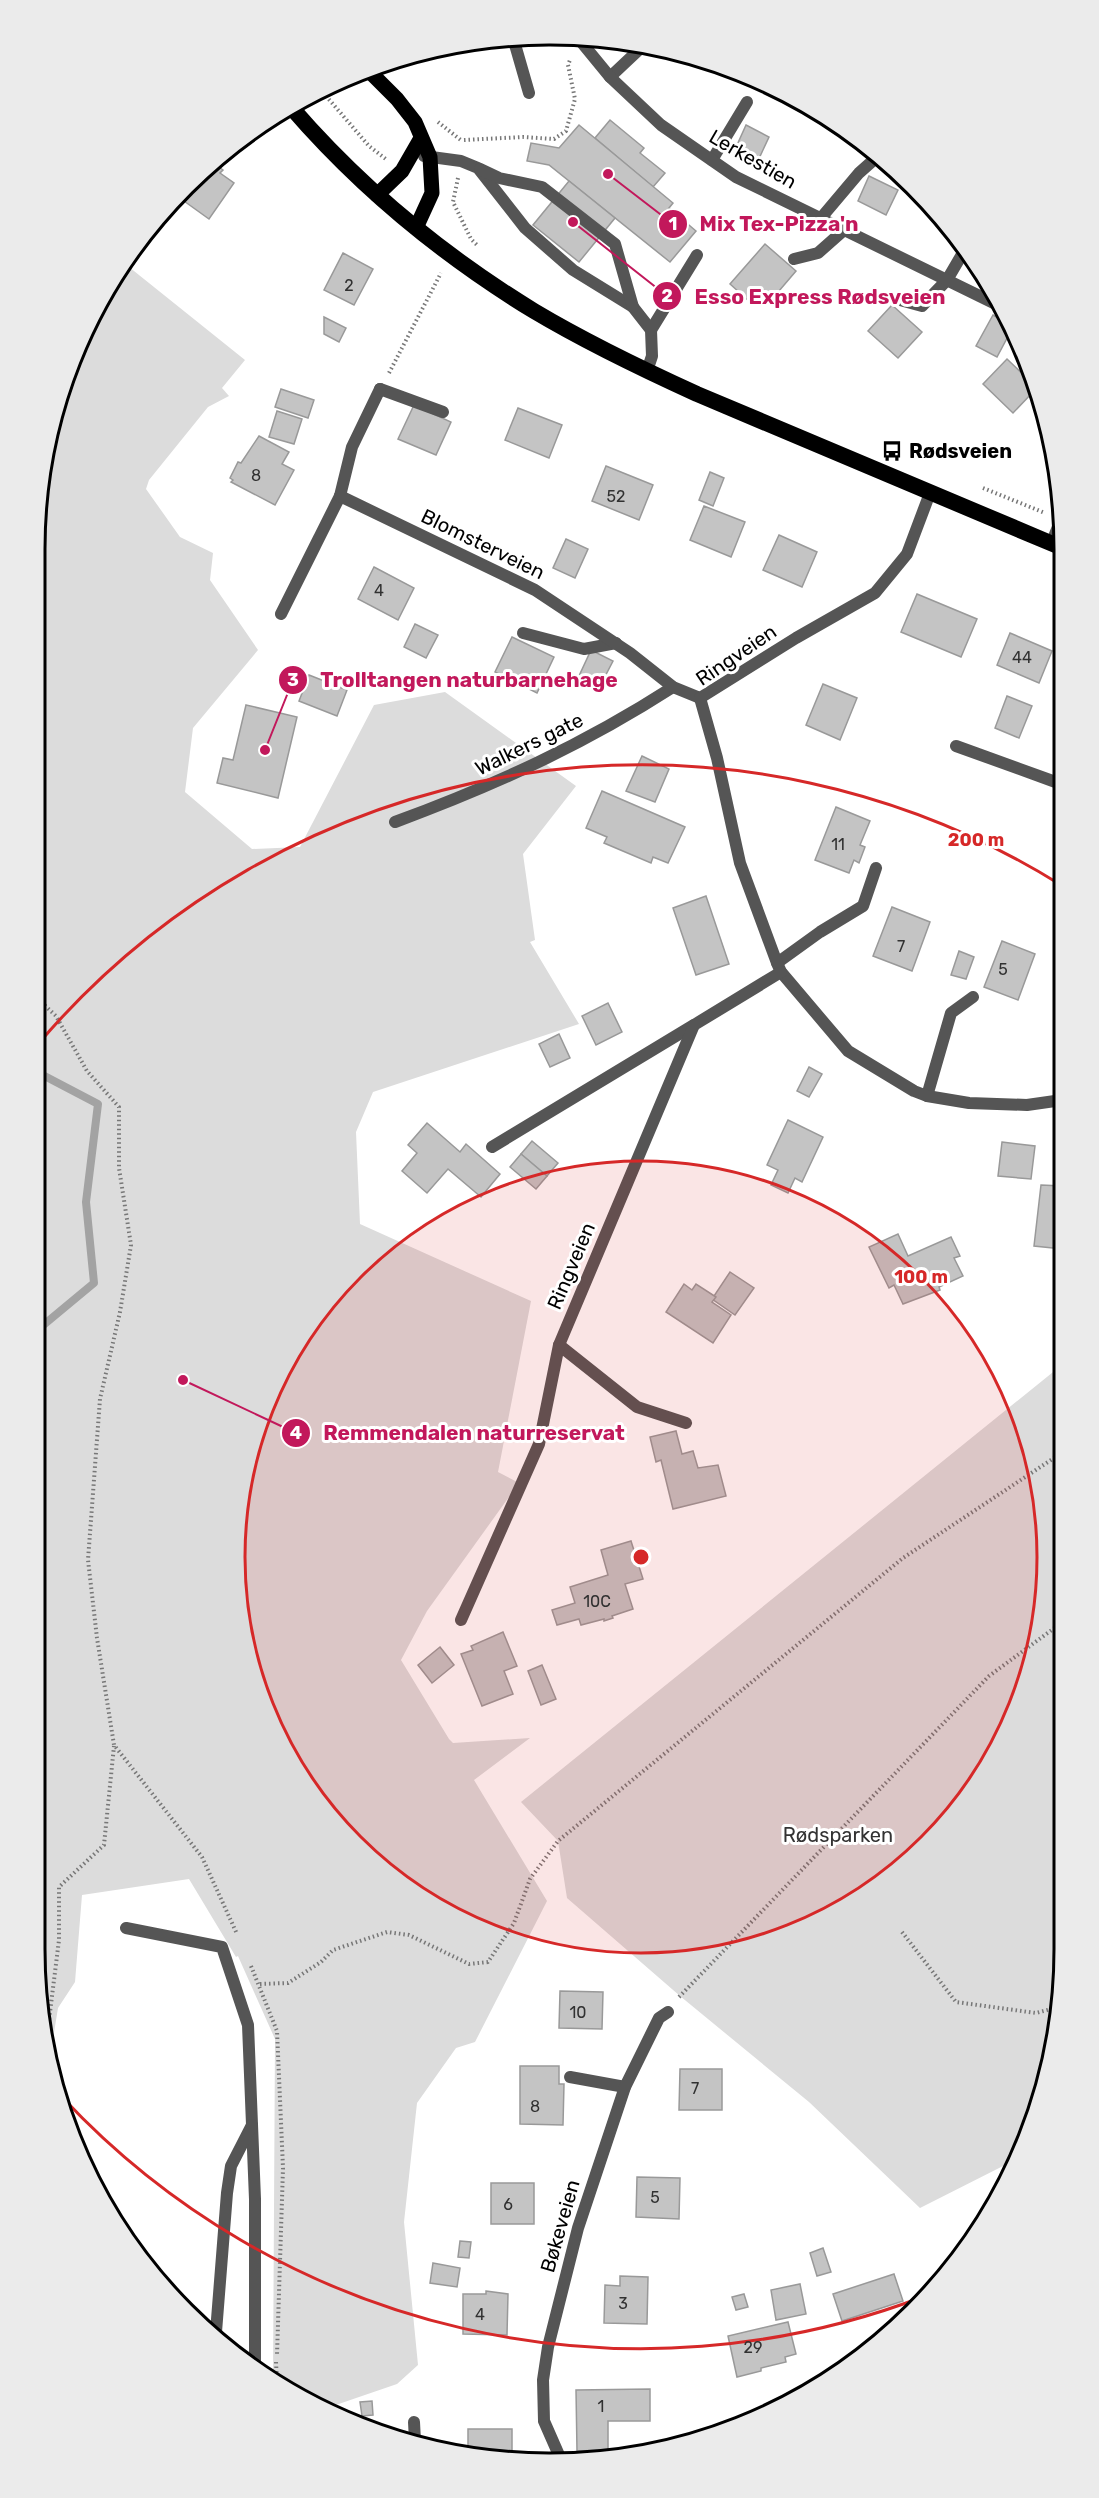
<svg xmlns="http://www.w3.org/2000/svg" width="1099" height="2498" font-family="Rubik,sans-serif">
	<rect width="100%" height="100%" fill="#fff"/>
	<g fill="#dcdcdc">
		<path d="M 124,263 L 245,360 L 222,388 L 229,396 L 208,407 L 149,480 L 146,489 L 180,537 L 213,553 L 210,580 L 258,650 L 193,728 L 185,792 L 252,849 L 300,847 L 374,705 L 445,692 L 576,786 L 523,854 L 535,940 L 530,942 L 579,1024 L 373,1092 L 356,1132 L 360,1224 L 531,1301 L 498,1472 L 519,1483 L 427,1611 L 401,1660 L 449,1739 L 453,1743 L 530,1738 L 474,1780 L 547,1901 L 475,2042 L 456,2048 L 417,2103 L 404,2222 L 418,2365 L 397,2384 L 327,2408 L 292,2394 L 273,2379 L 275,2039 L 238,1956 L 236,1957 L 189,1879 L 82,1895 L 75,1982 L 58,2008 L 51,2051 L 35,1948 L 35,549 L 62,384 L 104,292 Z"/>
		<path d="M 1063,1364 L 1064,1948 L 1037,2114 L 1011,2162 L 920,2208 L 809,2102 L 680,1996 L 567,1898 L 558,1841 L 521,1802 Z"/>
	</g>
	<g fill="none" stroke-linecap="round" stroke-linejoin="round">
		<path stroke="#a3a3a3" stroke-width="8" d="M 35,1332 L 94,1283 L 86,1202 L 98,1104 L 35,1071"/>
	</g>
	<g fill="#c4c4c4" stroke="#999" stroke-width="1.5">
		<path d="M 610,120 L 644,148 L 640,153 L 665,173 L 653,187 L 595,138 Z"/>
		<path d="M 579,125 L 673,203 L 669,208 L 696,231 L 670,262 L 549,165 L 527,161 L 531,143 L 559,148 Z"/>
		<path d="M 746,125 L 769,137 L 756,165 L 733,154 Z"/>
		<path d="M 215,164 L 223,170 L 220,173 L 234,183 L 209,219 L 177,196 L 209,166 L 213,168 Z"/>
		<path d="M 869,176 L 898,190 L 886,215 L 858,201 Z"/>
		<path d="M 569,181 L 615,218 L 579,262 L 533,225 Z"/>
		<path d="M 765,244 L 796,271 L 773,298 L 762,289 L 750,302 L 730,284 Z"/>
		<path d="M 343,253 L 373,269 L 354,305 L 324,290 Z"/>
		<path d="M 892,305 L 922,332 L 898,358 L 868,331 Z"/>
		<path d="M 993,315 L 1013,327 L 997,357 L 976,346 Z"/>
		<path d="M 324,317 L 346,328 L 339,342 L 324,334 Z"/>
		<path d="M 1007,359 L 1029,380 L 1033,392 L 1013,413 L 983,384 Z"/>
		<path d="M 281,389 L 314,400 L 308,418 L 275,407 Z"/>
		<path d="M 414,405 L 451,422 L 436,455 L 398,439 Z"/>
		<path d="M 518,408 L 562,425 L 549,458 L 505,440 Z"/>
		<path d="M 277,411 L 302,419 L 294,444 L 269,437 Z"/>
		<path d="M 259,436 L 289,452 L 282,464 L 294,470 L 275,505 L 231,482 L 233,480 L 230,478 L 238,462 L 241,463 Z"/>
		<path d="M 606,466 L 653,485 L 639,520 L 592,501 Z"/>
		<path d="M 710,472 L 724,478 L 713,506 L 699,500 Z"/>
		<path d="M 704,506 L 745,522 L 731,557 L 690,540 Z"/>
		<path d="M 779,535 L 817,552 L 802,587 L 763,570 Z"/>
		<path d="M 566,539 L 588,549 L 575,578 L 553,568 Z"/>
		<path d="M 374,567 L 414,588 L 398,620 L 358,599 Z"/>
		<path d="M 917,594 L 977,619 L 961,657 L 901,632 Z"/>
		<path d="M 415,624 L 438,635 L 426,658 L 404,647 Z"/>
		<path d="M 1010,633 L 1052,651 L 1039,683 L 997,665 Z"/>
		<path d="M 512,637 L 554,657 L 537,693 L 495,672 Z"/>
		<path d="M 591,650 L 613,661 L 600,686 L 579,676 Z"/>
		<path d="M 309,675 L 347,690 L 337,716 L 299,701 Z"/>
		<path d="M 823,684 L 857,698 L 840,740 L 806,725 Z"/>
		<path d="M 1007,696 L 1032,706 L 1019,738 L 995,728 Z"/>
		<path d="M 246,705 L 297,717 L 278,798 L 217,783 L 223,758 L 233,760 Z"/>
		<path d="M 642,756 L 669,769 L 655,802 L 626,791 Z"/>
		<path d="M 602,791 L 685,827 L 668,863 L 653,857 L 651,863 L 604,843 L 607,837 L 586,828 Z"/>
		<path d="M 836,807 L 870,821 L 860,845 L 865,847 L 859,863 L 854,860 L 849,873 L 815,860 Z"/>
		<path d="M 706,896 L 729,964 L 696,975 L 673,908 Z"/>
		<path d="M 892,907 L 930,922 L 912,971 L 873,956 Z"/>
		<path d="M 1002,941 L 1035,954 L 1018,1000 L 984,987 Z"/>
		<path d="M 959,951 L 974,957 L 966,979 L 951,975 Z"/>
		<path d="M 608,1003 L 622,1032 L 596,1045 L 582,1016 Z"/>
		<path d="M 559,1034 L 570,1058 L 550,1067 L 539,1044 Z"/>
		<path d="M 809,1067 L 822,1074 L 809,1097 L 797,1091 Z"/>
		<path d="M 788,1120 L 823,1137 L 802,1182 L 795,1178 L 788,1193 L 771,1185 L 778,1170 L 767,1165 Z"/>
		<path d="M 427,1123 L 460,1152 L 466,1144 L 500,1174 L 481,1197 L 448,1169 L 427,1193 L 402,1171 L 417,1153 L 408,1145 Z"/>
		<path d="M 532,1141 L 558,1163 L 547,1176 L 521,1154 Z"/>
		<path d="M 1002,1142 L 1035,1146 L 1031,1179 L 998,1176 Z"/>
		<path d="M 521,1154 L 547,1176 L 536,1189 L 510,1167 Z"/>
		<path d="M 1041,1185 L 1062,1186 L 1062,1249 L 1034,1246 Z"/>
		<path d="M 898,1234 L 908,1256 L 951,1237 L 960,1256 L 954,1258 L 963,1276 L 939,1287 L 940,1290 L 903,1304 L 894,1285 L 889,1288 L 869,1247 Z"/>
		<path d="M 730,1272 L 754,1288 L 735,1315 L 712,1299 Z"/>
		<path d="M 684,1284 L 692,1290 L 696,1284 L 716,1297 L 712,1302 L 731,1315 L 713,1343 L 666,1312 Z"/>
		<path d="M 676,1431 L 682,1454 L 693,1451 L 698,1468 L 718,1465 L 726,1496 L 673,1509 L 661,1460 L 656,1462 L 650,1437 Z"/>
		<path d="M 631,1541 L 643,1579 L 625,1584 L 633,1609 L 612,1616 L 613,1618 L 604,1621 L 604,1619 L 581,1625 L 579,1619 L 557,1625 L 552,1610 L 575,1603 L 570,1587 L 608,1575 L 601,1550 Z"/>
		<path d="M 503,1632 L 517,1666 L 504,1671 L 513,1694 L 482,1706 L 461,1654 L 473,1650 L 471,1646 Z"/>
		<path d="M 440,1647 L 454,1665 L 432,1683 L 418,1665 Z"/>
		<path d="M 542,1665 L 556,1699 L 541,1705 L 528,1671 Z"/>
		<path d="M 560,1991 L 603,1992 L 602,2029 L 559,2028 Z"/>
		<path d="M 520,2066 L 559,2066 L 559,2084 L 564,2084 L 563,2125 L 520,2124 Z"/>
		<path d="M 680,2069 L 722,2069 L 722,2110 L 679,2110 Z"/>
		<path d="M 637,2177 L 680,2178 L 679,2219 L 636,2217 Z"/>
		<rect x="491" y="2183" width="43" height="41"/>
		<path d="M 460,2241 L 471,2242 L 469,2258 L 458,2257 Z"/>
		<path d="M 823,2248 L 831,2272 L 817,2276 L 810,2253 Z"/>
		<path d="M 433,2263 L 460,2268 L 457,2287 L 430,2283 Z"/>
		<path d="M 894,2274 L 903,2301 L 842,2321 L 833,2294 Z"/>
		<path d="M 620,2276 L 648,2277 L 647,2324 L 604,2323 L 605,2285 L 620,2286 Z"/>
		<path d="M 800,2284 L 806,2314 L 776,2320 L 771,2290 Z"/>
		<path d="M 486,2291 L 508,2294 L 507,2335 L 463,2334 L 463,2294 L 486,2294 Z"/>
		<path d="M 744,2294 L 748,2307 L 736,2310 L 732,2297 Z"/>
		<path d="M 788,2322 L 796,2354 L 785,2357 L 786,2362 L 761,2368 L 761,2371 L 737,2377 L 728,2336 Z"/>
		<path d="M 650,2389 L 650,2421 L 608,2421 L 608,2450 L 577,2451 L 576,2390 Z"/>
		<path d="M 372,2401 L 373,2415 L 362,2416 L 360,2402 Z"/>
		<path d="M 468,2429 L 512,2429 L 512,2460 L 468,2455 Z"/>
	</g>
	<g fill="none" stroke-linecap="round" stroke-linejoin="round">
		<g stroke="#777" stroke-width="4" stroke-dasharray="1.5 3" stroke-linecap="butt">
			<path d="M 320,89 L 369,146 L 387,160"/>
			<path d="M 438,122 L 462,141"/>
			<path d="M 464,140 L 523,137 L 554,139 L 566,131 L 575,99 L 568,65 L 570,60"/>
			<path d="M 458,178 L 453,202 L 471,239 L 477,245"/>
			<path d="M 389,373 L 441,273"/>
			<path d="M 983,488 L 1045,513"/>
			<path d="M 35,996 L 56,1016 L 87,1071 L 119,1107 L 119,1168 L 131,1245 L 120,1312 L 100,1399 L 88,1560 L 97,1638 L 114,1745 L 202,1857 L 237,1934"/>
			<path d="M 902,1932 L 956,2002 L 1036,2013 L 1055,2008"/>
			<path d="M 251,1966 L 277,2031 L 283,2168 L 277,2355"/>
			<path d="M 260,1984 L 288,1983 L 321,1962 L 333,1950 L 387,1932 L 409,1935 L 469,1964 L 488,1962 L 514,1923 L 530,1879 L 558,1841 L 903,1558 L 1063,1452"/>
			<path d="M 679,1997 L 989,1676 L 1064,1621"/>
			<path d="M 48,2028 L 59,1940 L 59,1887 L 104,1845 L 114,1746"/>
			<path d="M 276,2362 L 277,2382"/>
		</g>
		<g stroke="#555" stroke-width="12">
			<path d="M 504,38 L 514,41 L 529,93"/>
			<path d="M 610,77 L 644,45"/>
			<path d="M 424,156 L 461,161 L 478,168 L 525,228 L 573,270 L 633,307 L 651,330 L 652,356 L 647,371"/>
			<path d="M 712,160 L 747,102"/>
			<path d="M 480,169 L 499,178 L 542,187 L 615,244 L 633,307"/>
			<path d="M 821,218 L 859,173 L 877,157"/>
			<path d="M 794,259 L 818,253 L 844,230"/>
			<path d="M 889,297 L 922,306 L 947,280 L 964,251"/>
			<path d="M 651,330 L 697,255"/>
			<path d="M 380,389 L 443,412"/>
			<path d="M 281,614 L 340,496"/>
			<path d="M 523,633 L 584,649 L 616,643"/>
			<path d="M 395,822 C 495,785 583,745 673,687"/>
			<path d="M 777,963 L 820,932 L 863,906 L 876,868"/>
			<path d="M 927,1096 L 951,1013 L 973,997"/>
			<path d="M 492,1147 L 694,1025"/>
			<path d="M 559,1345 L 637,1407 L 686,1423"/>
			<path d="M 126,1928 L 222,1947 L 248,2025 L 255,2199 L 255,2364"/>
			<path d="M 570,2077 L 625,2087"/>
			<path d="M 216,2332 L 227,2193 L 231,2166 L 252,2125"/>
			<path d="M 414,2422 L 415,2441"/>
		</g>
		<g stroke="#555" stroke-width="12">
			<path d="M 578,38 L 610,77 L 661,125 L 736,177 L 1002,307"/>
			<path d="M 380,389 L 352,447 L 340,496 L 535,590 L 630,653 L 673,687 L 700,698"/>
			<path d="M 930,493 L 907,554 L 875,593 L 796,638 L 700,698 L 717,758 L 740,863 L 777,963 L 781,972 L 848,1051 L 914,1091 L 927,1096 L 969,1103 L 1027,1105 L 1062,1100"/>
			<path d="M 1051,544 L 1060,522"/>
			<path d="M 956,746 L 1061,784"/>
			<path d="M 461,1620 L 539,1444 L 559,1345 L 694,1025 L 781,972"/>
			<path d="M 562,2462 L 544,2421 L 543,2380 L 548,2347 L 578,2228 L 625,2087 L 659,2018 L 668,2012"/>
		</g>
		<g stroke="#000" stroke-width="15">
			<path d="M 368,70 L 397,99 L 415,122 L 430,157 L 432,193 L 416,228"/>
			<path d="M 377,195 L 402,171 L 421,138"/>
		</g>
		<path stroke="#000" stroke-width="16" d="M 291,107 C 360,187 444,256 534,311 C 586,342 642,369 697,394 L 1060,547"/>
	</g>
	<circle cx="641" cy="1557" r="396" fill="#d62828" fill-opacity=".12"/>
	<g fill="none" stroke="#d62828" stroke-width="3">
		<circle cx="641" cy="1557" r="396"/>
		<path d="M925 2296A792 792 0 0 1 62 2097M39 1043A792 792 0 0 1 1061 885"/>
	</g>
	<defs>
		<g id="bus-bare" transform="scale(1.62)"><path d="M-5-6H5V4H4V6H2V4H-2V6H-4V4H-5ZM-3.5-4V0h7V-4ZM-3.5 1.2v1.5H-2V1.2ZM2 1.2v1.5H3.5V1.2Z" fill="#000" stroke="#fff" stroke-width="2.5" paint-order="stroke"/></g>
	</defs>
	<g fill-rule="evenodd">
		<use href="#bus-bare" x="892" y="451"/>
	</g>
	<g text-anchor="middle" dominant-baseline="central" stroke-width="6" stroke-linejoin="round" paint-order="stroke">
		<g font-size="16" fill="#313131">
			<text x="349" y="285">2</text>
			<text x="256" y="475">8</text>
			<text x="616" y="496">52</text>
			<text x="379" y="590">4</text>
			<text x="1022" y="657">44</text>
			<text x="838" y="844">11</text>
			<text x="901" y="946">7</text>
			<text x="1003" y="969">5</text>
			<text x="597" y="1601">10C</text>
			<text x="578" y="2012">10</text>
			<text x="695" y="2088">7</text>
			<text x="535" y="2106">8</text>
			<text x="655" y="2197">5</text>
			<text x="508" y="2204">6</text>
			<text x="623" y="2303">3</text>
			<text x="480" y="2314">4</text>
			<text x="753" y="2347">29</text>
			<text x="601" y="2406">1</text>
		</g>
		<g font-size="20" fill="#000" stroke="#fff">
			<text transform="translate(753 159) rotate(30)">Lerkestien</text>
			<text transform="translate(483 544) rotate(26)">Blomsterveien</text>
			<text transform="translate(736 655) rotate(-34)">Ringveien</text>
			<text transform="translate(529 744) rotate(-26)">Walkers gate</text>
			<text transform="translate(571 1266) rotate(-67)">Ringveien</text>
			<text transform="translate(560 2226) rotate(-74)">Bøkeveien</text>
		</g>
		<g font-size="20" font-weight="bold" fill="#000" stroke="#fff" text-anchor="start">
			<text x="909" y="451">Rødsveien</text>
		</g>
		<g font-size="20" fill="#333" stroke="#fff">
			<text x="838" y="1835">Rødsparken</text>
		</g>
	</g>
	<path d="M0 0H1099V2498H0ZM549 45H550A504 504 0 0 1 1054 549V1949A504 504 0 0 1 550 2453H549A504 504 0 0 1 45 1949V549A504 504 0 0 1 549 45Z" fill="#ebebeb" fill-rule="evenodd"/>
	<path fill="none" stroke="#000" stroke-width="3" d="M549 45H550A504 504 0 0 1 1054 549V1949A504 504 0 0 1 550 2453H549A504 504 0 0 1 45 1949V549A504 504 0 0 1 549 45Z"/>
	<circle cx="641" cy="1557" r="9" fill="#d62828" stroke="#fff" stroke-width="3"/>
	<g font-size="18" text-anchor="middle" font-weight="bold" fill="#d62828" stroke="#fff" stroke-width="6" stroke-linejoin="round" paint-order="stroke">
		<text x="976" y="846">200 m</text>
		<text x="921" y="1283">100 m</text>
	</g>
	<path fill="none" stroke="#c2185b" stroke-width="2" d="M608 174L673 224M573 222L667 296M265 750L293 680M183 1380L296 1433"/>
	<g fill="#c2185b" stroke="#fff" stroke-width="2">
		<circle cx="608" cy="174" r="6"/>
		<circle cx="573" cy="222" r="6"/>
		<circle cx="265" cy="750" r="6"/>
		<circle cx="183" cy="1380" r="6"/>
		<circle cx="673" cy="224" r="15"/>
		<circle cx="667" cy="296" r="15"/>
		<circle cx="293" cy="680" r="15"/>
		<circle cx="296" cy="1433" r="15"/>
	</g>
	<g font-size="18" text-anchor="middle" font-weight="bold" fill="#fff">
		<text x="673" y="230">1</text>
		<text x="667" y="302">2</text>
		<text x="293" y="686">3</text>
		<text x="296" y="1439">4</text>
	</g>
	<g font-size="21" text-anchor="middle" font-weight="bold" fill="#c2185b" stroke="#fff" stroke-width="6" stroke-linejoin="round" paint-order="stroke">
		<text x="779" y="231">Mix Tex-Pizza'n</text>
		<text x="820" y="304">Esso Express Rødsveien</text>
		<text x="469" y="687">Trolltangen naturbarnehage</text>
		<text x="474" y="1440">Remmendalen naturreservat</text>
	</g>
</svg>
